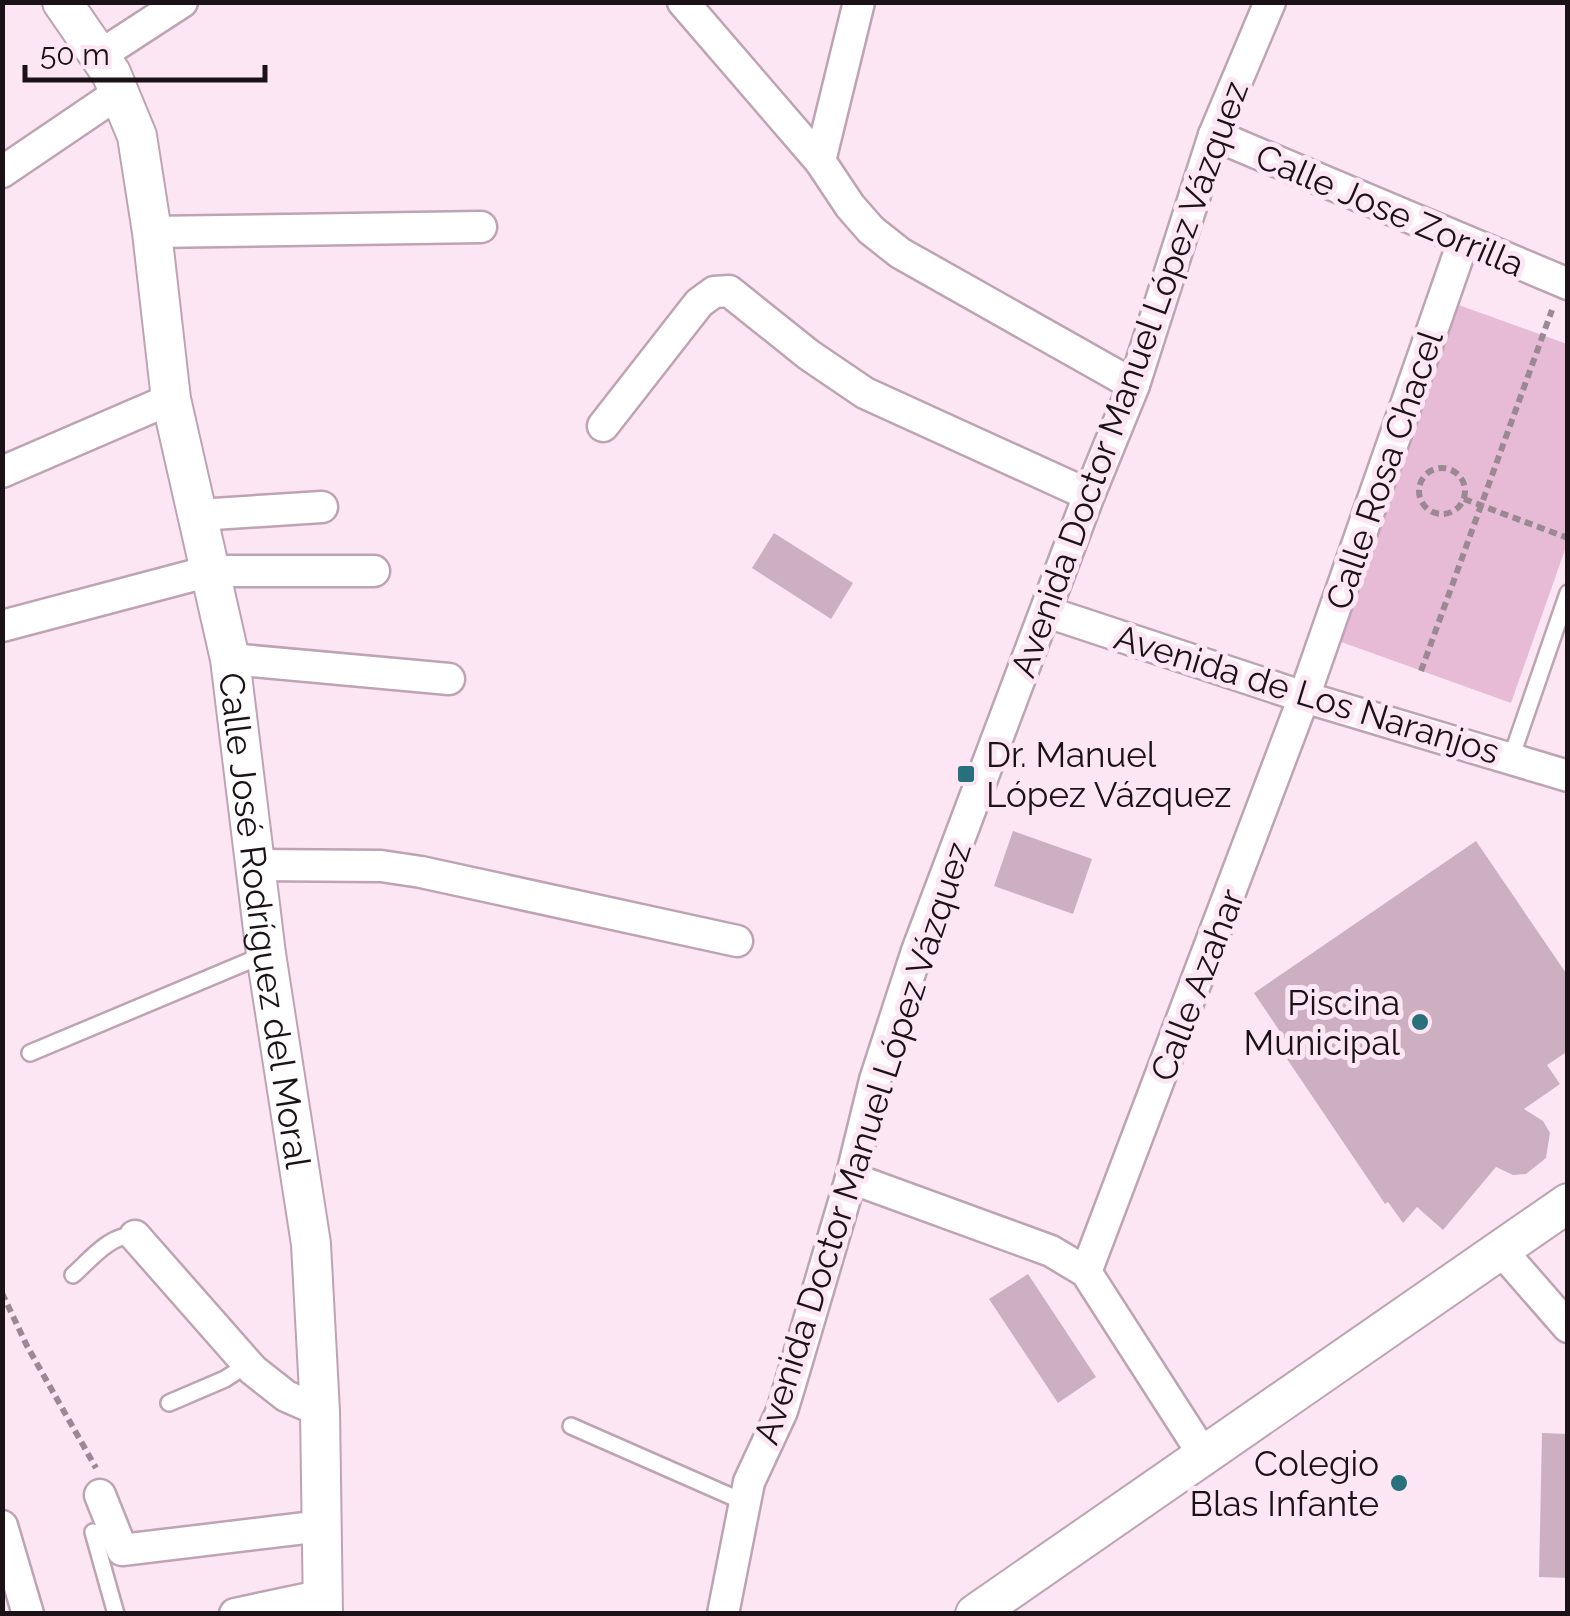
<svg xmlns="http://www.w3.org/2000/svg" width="1570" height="1616" font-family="Raleway,sans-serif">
	<rect width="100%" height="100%" fill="#fde6f3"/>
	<path fill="#e7bad5" d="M 1453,303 L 1567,344 L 1567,544 L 1511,703 L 1333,639 Z"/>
	<g fill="#ccb0c1">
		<path d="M 774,533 L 853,583 L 831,619 L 752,568 Z"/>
		<path d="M 1013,831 L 1092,859 L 1073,914 L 994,886 Z"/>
		<path d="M 1476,841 L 1568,976 L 1568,1051 L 1547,1065 L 1560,1084 L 1524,1109 L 1543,1121 L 1550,1133 L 1546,1158 L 1526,1174 L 1513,1175 L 1496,1167 L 1443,1230 L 1417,1207 L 1403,1223 L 1388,1202 L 1385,1204 L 1285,1056 L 1293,1051 L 1254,993 Z"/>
		<path d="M 1028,1274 L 1096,1377 L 1058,1403 L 989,1299 Z"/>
		<path d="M 1542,1433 L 1568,1434 L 1568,1578 L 1539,1577 Z"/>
	</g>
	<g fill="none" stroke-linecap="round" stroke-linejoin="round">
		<g stroke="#bea3b3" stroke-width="20">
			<g id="service">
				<path d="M 1511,758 L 1568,593"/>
				<path d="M 30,1053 L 266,954"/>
				<path d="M 73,1275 C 90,1260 111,1233 135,1236"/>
				<path d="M 169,1403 L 225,1379 L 248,1364"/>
				<path d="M 571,1426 L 744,1502"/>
				<path d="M 93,1532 L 116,1614"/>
			</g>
		</g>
		<g stroke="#bea3b3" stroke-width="35">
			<g id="minor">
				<path d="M 683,2 L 820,161 L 850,206 L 871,230 L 900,253 L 1134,385"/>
				<path d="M 99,56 L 182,2"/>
				<path d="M 1214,135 L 1568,284"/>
				<path d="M 820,161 L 859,2"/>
				<path d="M 2,172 L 120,92"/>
				<path d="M 152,232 L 481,227"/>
				<path d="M 603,426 L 699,303 L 714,292 L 729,291 L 809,355 L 865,393 L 1089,495"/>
				<path d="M 2,472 L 171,399"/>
				<path d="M 198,515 L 322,507"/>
				<path d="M 1047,612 L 1304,697 L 1568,776"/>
				<path d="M 2,626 L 210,571 L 374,571"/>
				<path d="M 230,659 L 449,679"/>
				<path d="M 256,865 L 381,866 L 421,872 L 737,941"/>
				<path d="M 851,1178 L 1051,1251 L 1086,1272 L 1203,1454"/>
				<path d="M 135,1236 L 253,1370 L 286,1396 L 320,1411"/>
				<path d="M 1500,1249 L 1568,1327"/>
				<path d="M 1086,1272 L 1304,697 L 1463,242"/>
				<path d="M 100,1495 L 122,1550 L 322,1526"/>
				<path d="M 2,1526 L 28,1614"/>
				<path d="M 235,1614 L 324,1595"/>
				<path d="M 723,1614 L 749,1482 L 782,1411 L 792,1378 L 851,1178 L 875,1080 L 917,951 L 1089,495 L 1134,385 L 1214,135 L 1270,2"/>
			</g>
		</g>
		<g stroke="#bea3b3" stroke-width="42">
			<g id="tertiary">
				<path id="s1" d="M 62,2 L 111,73 L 137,136 L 152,232 L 171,399 L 230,659 L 266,954 L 311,1244 L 320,1411 L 323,1614"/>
				<path d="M 975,1614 L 1568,1203"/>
			</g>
		</g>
		<g stroke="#9a8993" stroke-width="6" stroke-dasharray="8 5" stroke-linecap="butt">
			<circle cx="1442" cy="491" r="23"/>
			<path d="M 1464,499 L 1568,538"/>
			<path d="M 1421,671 L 1552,310"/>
			<path d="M 2,1293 L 27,1346 L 96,1468"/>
		</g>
		<use href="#service" stroke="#fff" stroke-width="15"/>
		<use href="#minor" stroke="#fff" stroke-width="30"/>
		<use href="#tertiary" stroke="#fff" stroke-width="38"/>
	</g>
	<g fill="#28707b" stroke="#fde6f3" stroke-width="4">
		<rect x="956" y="764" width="20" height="20" rx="5"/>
		<circle cx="1420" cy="1022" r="10"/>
		<circle cx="1399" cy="1483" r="10"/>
	</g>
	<g text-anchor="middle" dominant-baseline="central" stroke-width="10" stroke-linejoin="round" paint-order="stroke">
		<g font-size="35" fill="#1b1218" stroke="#fde6f3">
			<text transform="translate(1390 210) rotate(23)">Calle Jose Zorrilla</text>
			<text transform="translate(1129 379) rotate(-70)">Avenida Doctor Manuel López Vázquez</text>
			<text transform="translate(1384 470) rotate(-71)">Calle Rosa Chacel</text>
			<text transform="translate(1307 694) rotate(17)">Avenida de Los Naranjos</text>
			<text stroke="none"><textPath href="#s1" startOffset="950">Calle José Rodríguez del Moral</textPath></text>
			<text transform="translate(1197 985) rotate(-69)">Calle Azahar</text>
			<text transform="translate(862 1143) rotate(-72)">Avenida Doctor Manuel López Vázquez</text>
		</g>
		<g font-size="35" fill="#1b1218" stroke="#fde6f3" text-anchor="end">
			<text x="986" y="754" text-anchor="start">Dr. Manuel<tspan x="986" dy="40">López Vázquez</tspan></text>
			<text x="1400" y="1002">Piscina<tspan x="1400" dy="40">Municipal</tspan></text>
			<text x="1379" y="1463">Colegio<tspan x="1379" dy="40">Blas Infante</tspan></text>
		</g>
	</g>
	<rect width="1570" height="1616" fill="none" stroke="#1b1218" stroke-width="10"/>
	<path d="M25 65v15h240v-15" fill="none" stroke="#1b1218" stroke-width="5"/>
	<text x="40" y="65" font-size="30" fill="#1b1218" stroke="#fde6f3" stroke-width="8" paint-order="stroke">50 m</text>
</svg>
